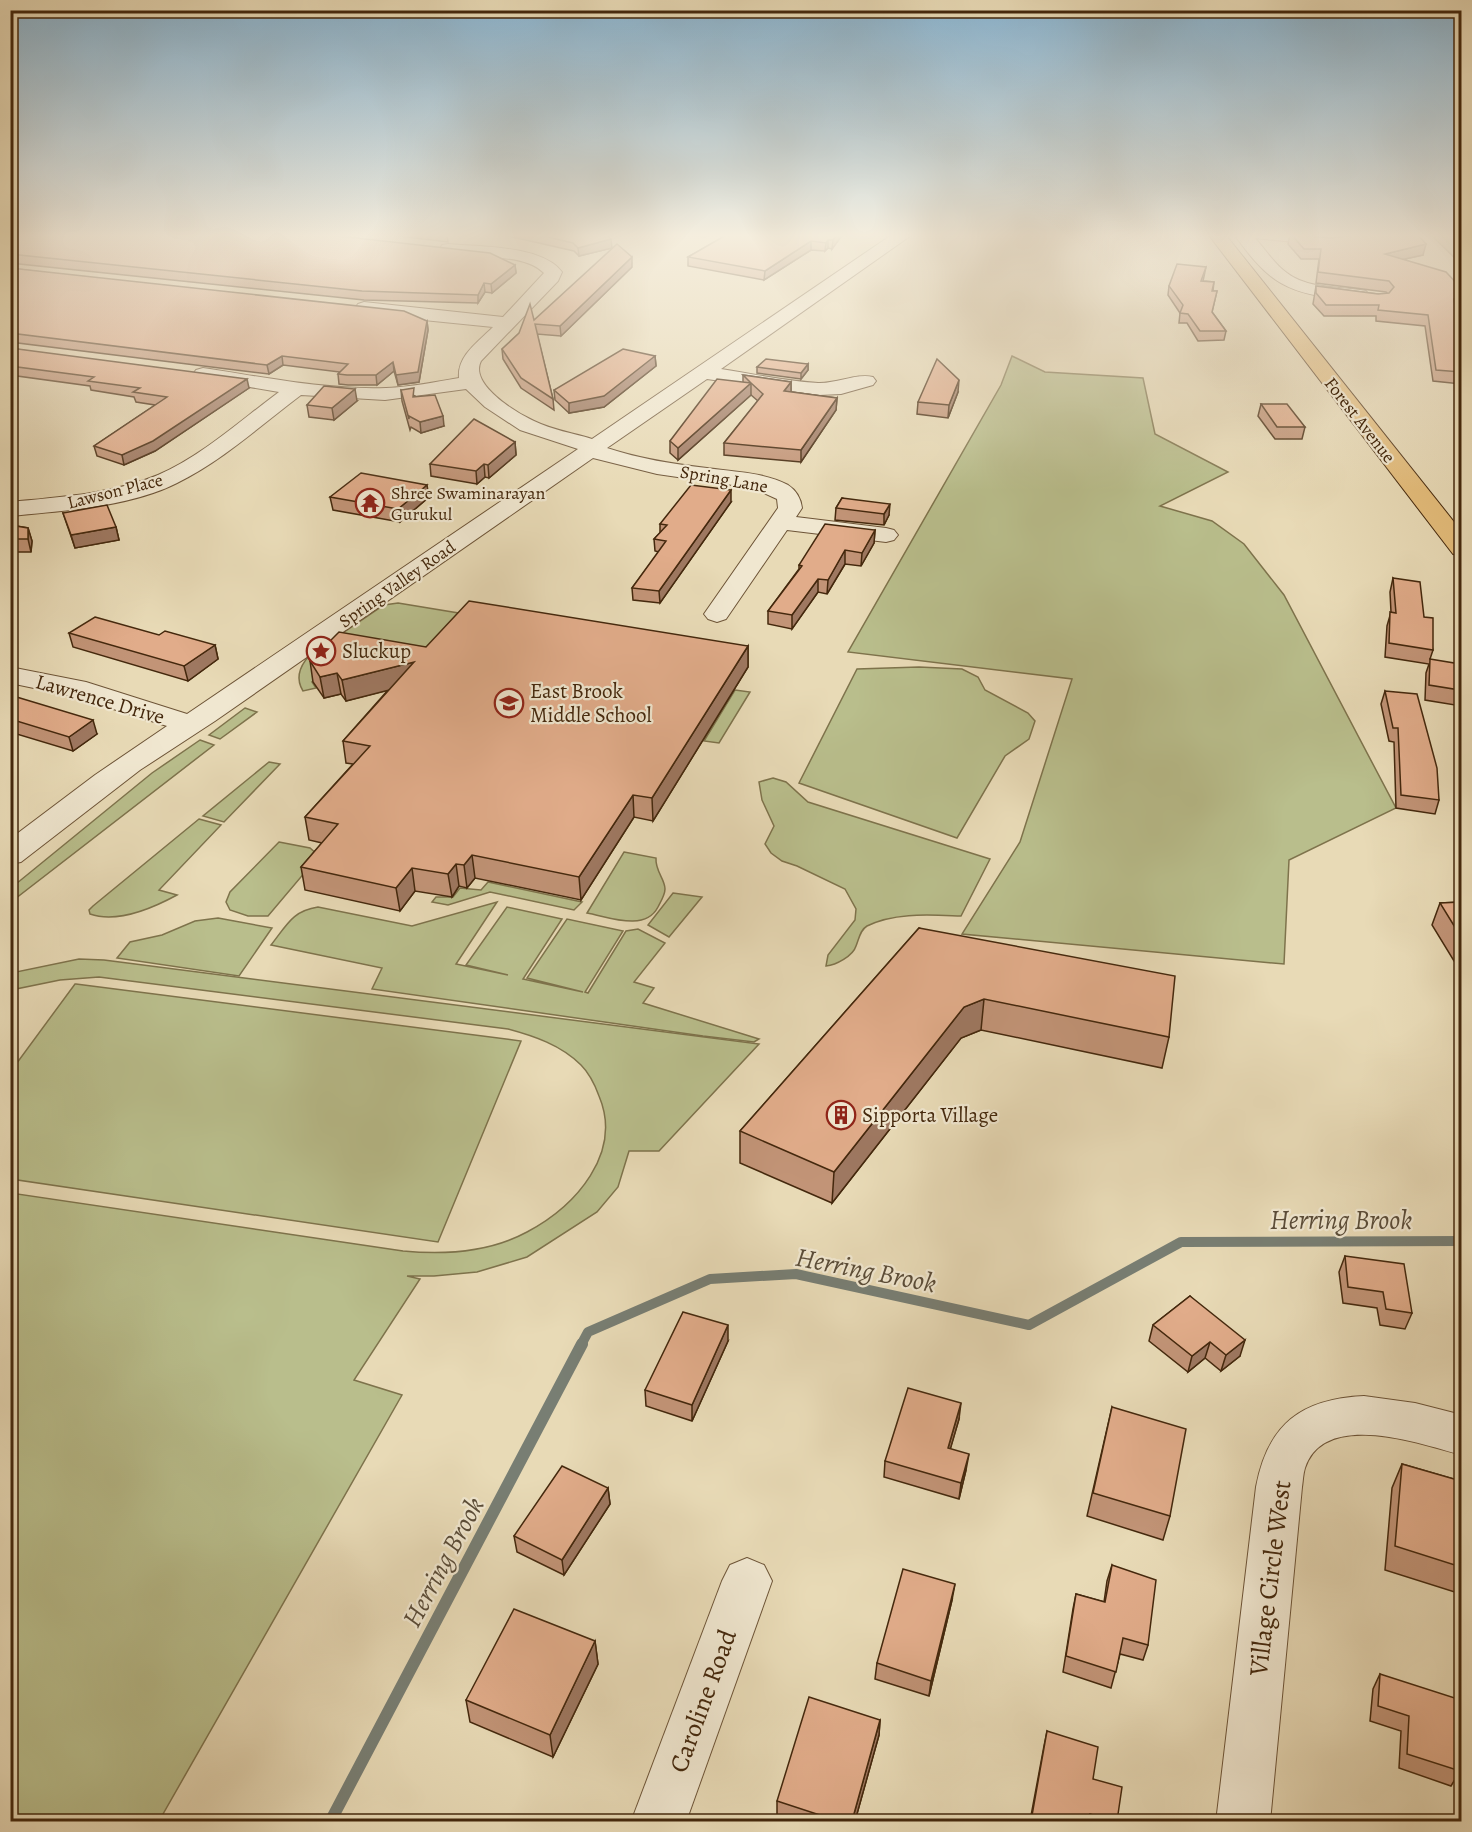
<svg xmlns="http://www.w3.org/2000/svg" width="1472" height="1832" font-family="Alegreya,serif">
	<rect width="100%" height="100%" fill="#e8dab6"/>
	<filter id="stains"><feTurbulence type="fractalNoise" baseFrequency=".00333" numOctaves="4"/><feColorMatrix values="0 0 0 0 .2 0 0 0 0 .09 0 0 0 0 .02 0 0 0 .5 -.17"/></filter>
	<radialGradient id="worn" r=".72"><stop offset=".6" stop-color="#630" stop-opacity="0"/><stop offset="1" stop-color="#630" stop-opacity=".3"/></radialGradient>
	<g fill="#b9be8c" stroke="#7e734c" stroke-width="1.5">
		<path d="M 1461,234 L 1461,264 L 1430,234 Z"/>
		<path d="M 1012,356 L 1045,372 L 1143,378 L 1155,434 L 1228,472 L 1160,506 L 1212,521 L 1244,544 L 1284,595 L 1396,808 L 1289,860 L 1284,964 L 962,934 L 1020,842 L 1072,679 L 848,652 L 1001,385 Z"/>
		<path d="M 398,603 L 507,621 L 422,675 L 324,679 L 312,682 L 316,688 L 303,691 C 295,678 300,666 309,656 L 384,605 Z"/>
		<path d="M 919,667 L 962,669 L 978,677 L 985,690 L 1028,713 L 1035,721 L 1029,739 L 1005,756 L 957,838 L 799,783 L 857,669 Z"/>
		<path d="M 735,690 L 750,692 L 719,743 L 704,741 Z"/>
		<path d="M 245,708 L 257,712 L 220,739 L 209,735 Z"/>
		<path d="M 200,740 L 214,745 L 11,902 L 11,888 L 152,773 Z"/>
		<path d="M 269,762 L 280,764 L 224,822 L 203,816 Z"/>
		<path d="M 773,778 L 786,782 L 808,802 L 990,859 L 961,916 C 931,915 895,912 867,926 C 860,930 859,939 856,946 C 853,956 836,965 826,966 L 828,955 L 855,920 L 856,909 L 845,889 L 797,866 L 782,861 L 771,853 L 765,844 L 774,826 L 762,800 L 759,782 Z"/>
		<path d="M 199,819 L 221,825 L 159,890 L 177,895 C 153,908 118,924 90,914 L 89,910 L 93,906 Z"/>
		<path d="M 279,842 L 310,848 L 318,855 L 317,858 L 268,916 L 248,916 L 230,910 L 226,902 L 230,892 Z"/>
		<path d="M 624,852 L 656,858 C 655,871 665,879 665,889 C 665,895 661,901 658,907 C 645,932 609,917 587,913 Z"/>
		<path d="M 488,882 L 582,902 L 574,910 L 490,892 L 448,905 L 432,902 L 436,897 L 453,897 L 460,888 L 481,890 Z"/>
		<path d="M 673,893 L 702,897 L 669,937 L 648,925 Z"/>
		<path d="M 497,902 L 456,964 L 508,975 L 466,965 L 507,907 L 562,919 L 523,979 L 583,992 L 527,978 L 567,919 L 623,931 L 585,992 L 588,993 L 626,931 L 638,929 L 665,943 L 634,982 L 654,988 L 643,1003 L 759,1039 L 754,1042 L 703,1036 L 372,989 L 382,968 L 271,945 C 287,925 292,911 318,907 L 412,926 Z"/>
		<path d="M 218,918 L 272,928 L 239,976 L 117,958 L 130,942 L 162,935 L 195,921 Z"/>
		<path d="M 79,959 L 104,960 L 759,1044 L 659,1151 L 629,1151 L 618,1187 L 597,1212 L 527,1257 L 477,1272 L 434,1276 L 407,1276 L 420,1279 L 354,1380 L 402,1395 L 159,1821 L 11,1821 L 11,1193 L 403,1251 C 444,1255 490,1252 527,1232 C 576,1206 623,1153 599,1096 C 595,1085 590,1074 581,1065 C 561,1045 534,1036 508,1029 L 99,977 L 60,980 L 11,990 L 11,973 Z"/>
		<path d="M 75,984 L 76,984 L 521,1041 L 438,1242 L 11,1179 L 11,1071 Z"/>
	</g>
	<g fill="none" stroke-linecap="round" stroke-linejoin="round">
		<path stroke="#787e73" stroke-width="10" d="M 581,1345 L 588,1332 L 710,1279 L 796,1274 L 1029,1325 L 1181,1242 L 1462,1241"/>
		<path stroke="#787e73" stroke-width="12" d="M 330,1822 L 582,1344"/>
		<g stroke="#6d5437" stroke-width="2">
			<g id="minor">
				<path d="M 893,234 L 913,234 L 721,369 C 753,374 786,381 818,383 C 836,384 857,373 873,377 L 876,381 L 873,385 L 841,394 L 819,395 L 707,379 L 607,448 C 640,459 673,464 707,468 C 733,472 764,472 788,485 C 796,490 801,499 802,508 L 796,517 L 886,528 L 894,530 L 898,535 L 894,540 L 886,542 L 787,530 L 726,619 L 717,622 L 708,619 L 704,614 L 778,508 L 777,499 L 753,488 L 657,474 L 593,458 L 215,721 L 140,770 L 21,862 L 10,864 L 10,839 L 95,775 L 167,726 L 72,696 L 10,683 L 10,667 L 86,682 L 187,714 L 578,449 L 520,430 L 485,407 L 466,389 L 385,400 L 301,395 C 261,425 222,461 177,483 C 130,507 62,511 10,516 L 10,502 C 60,497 112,494 158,475 C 202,456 241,420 279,392 L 196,378 L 193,374 L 196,370 L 203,368 C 264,377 324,390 386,388 C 411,387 435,382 459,378 C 457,356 478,342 493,327 L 364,314 L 358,312 L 355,308 L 358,304 L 364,302 L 503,317 L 544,273 C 522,251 471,260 442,253 L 440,249 L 442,245 L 448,244 C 479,247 542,245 562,272 L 558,281 L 481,361 C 469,384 515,412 534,421 C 552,430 573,433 592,439 Z"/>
				<path d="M 1234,234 L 1318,234 L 1340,237 L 1342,241 L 1340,245 L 1334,246 L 1255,238 C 1265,249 1275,265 1287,273 C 1307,288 1336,287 1360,290 L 1366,291 L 1369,295 L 1366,299 C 1356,301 1344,299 1333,298 C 1281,292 1264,276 1234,234 Z"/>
				<path d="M 1364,1396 L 1415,1403 L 1462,1415 L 1462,1455 C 1421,1444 1324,1409 1305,1468 C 1303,1474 1303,1481 1302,1487 L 1270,1822 L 1216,1822 L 1256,1487 C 1268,1424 1301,1399 1364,1396 Z"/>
				<path d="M 747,1558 L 764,1565 L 772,1581 L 686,1822 L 631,1822 L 722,1581 L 730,1565 Z"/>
			</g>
		</g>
		<g stroke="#44280d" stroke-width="2">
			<path id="major" d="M 1208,234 L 1225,234 L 1462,532 L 1462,556 L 1453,554 Z"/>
		</g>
		<use href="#minor" fill="#f0e7d0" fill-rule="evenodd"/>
		<use href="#major" fill="#e4bd7b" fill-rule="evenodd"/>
	</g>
	<g fill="#c29477" stroke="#44280d" stroke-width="1.5">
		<path d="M 10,234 L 515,265 L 516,273 L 492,293 L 485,292 L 478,303 L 364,300 L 10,263 Z"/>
		<path d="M 382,234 L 447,234 L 448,242 Z"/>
		<path d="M 499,234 L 606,234 L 612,248 L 579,256 L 574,251 Z"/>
		<path d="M 678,234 L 708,234 L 705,237 Z"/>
		<path d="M 728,234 L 843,234 L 832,249 L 828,248 L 825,251 L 811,250 L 764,280 L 688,266 L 688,257 Z"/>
		<path d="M 1290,234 L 1331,238 L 1358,234 L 1417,234 L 1423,255 L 1404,259 L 1461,288 L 1461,310 L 1455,310 L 1459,343 L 1461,343 L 1461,384 L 1433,381 L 1425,326 L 1376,321 L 1376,316 L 1324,316 L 1313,304 L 1316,286 L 1378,294 L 1388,294 L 1386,292 L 1316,283 L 1319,259 L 1301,259 L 1288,244 Z"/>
		<path d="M 632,267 L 561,336 L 537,334 L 553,399 L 554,410 L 521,388 L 503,359 L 502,349 L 534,320 Z"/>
		<path d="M 1206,267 L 1203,281 L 1214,282 L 1213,291 L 1217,291 L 1212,312 L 1226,331 L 1224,340 L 1198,341 L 1187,323 L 1179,323 L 1180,313 L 1168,295 L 1169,286 Z"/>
		<path d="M 10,268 L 427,321 L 428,330 L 419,382 L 398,385 L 394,371 L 377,385 L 348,385 L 339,384 L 338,374 L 340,372 L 283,365 L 269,374 L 10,342 Z"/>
		<path d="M 10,348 L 249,388 L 155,451 L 124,465 L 97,456 L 94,446 L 155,405 L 136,402 L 134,397 L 91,390 L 90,386 L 10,375 Z"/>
		<path d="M 655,356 L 656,366 L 604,407 L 569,413 L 555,400 L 554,390 Z"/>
		<path d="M 808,364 L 808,370 L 801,379 L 757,373 L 757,367 Z"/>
		<path d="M 743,375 L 791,382 L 791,392 L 837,398 L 836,410 L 801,462 L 724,455 L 724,443 L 758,401 L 751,395 L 678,460 L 670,453 L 670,441 L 743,382 Z"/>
		<path d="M 401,390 L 415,396 L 444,426 L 421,433 L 411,427 L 410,430 L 402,401 Z"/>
		<path d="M 958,392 L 948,418 L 917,414 L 918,402 Z"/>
		<path d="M 357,401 L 334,420 L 309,417 L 307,405 Z"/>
		<path d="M 1261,404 L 1305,427 L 1302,439 L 1275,439 L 1258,416 Z"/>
		<path d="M 515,442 L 516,455 L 489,478 L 485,477 L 477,484 L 431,476 L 430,464 Z"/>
		<path d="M 330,497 L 429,497 L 400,522 L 333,510 Z"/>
		<path d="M 842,498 L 889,515 L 884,525 L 835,520 L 836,508 Z"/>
		<path d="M 731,502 L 660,603 L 633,600 L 632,588 L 659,552 L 655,551 L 654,539 L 660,533 L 660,524 Z"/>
		<path d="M 63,513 L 116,527 L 119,540 L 75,548 Z"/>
		<path d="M 10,525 L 28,528 L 32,541 L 31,552 L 10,552 Z"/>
		<path d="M 875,530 L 874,543 L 861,566 L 845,564 L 827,594 L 818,592 L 792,629 L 768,624 L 768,611 L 799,569 L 799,565 Z"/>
		<path d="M 1393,578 L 1424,617 L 1433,650 L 1430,659 L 1460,690 L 1455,705 L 1425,700 L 1426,673 L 1429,664 L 1385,657 L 1387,626 L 1391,612 L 1390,592 Z"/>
		<path d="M 69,633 L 215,645 L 218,659 L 188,681 L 73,647 Z"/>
		<path d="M 748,646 L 748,667 L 653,821 L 634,817 L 581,900 L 475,878 L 467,888 L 459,886 L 452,897 L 415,891 L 400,911 L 305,890 L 301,867 L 322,843 L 309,840 L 305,817 L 353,764 L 346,763 L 343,741 L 388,690 L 346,701 L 341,694 L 324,698 L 313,682 L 310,661 L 426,647 Z"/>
		<path d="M 1385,691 L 1439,800 L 1435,814 L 1396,808 L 1394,742 L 1389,741 L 1381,704 Z"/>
		<path d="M 10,695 L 97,734 L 73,751 L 10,732 Z"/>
		<path d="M 1461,902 L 1461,960 L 1454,961 L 1432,925 L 1440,903 Z"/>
		<path d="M 919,928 L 1169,1037 L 1162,1068 L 981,1030 L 961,1038 L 832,1203 L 740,1163 L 740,1131 Z"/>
		<path d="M 1345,1256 L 1412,1313 L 1405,1329 L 1380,1325 L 1377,1308 L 1343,1303 L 1339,1272 Z"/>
		<path d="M 1461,1290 L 1461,1340 L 1460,1340 L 1460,1293 Z"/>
		<path d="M 1190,1296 L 1240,1356 L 1221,1371 L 1205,1358 L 1188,1372 L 1149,1341 L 1153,1325 Z"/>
		<path d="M 728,1341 L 692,1421 L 646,1406 L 645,1390 Z"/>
		<path d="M 1112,1407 L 1170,1516 L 1163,1540 L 1087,1516 Z"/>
		<path d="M 959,1419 L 950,1449 L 966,1470 L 959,1499 L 884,1477 L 885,1461 Z"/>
		<path d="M 1402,1464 L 1461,1481 L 1461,1594 L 1385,1570 L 1392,1488 Z"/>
		<path d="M 608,1488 L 610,1504 L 564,1575 L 517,1552 L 514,1536 Z"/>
		<path d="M 1112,1565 L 1148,1645 L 1143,1660 L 1120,1654 L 1111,1688 L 1063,1672 L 1073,1609 L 1076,1594 L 1104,1602 L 1107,1581 Z"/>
		<path d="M 952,1600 L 929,1696 L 875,1679 L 877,1663 Z"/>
		<path d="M 595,1641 L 598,1664 L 553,1757 L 470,1722 L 466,1700 Z"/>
		<path d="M 1380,1674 L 1460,1771 L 1451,1786 L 1399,1768 L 1401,1731 L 1370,1721 L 1373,1689 Z"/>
		<path d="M 880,1720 L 879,1735 L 855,1821 L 794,1821 L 777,1815 L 777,1801 Z"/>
		<path d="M 1047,1731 L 1093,1779 L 1117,1821 L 1030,1821 L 1044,1746 Z"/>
	</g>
	<g fill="#9e7861" stroke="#44280d" stroke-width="1.5">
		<path d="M 837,234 L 843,234 L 832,249 L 833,240 Z"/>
		<path d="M 611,239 L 612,248 L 579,256 L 578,248 Z"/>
		<path d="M 828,240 L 828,248 L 825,251 L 826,243 Z"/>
		<path d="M 811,241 L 811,250 L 764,280 L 765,271 Z"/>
		<path d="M 1426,244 L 1423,255 L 1382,264 L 1385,254 Z"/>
		<path d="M 632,257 L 632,267 L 561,336 L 560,326 Z"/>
		<path d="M 515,265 L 516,273 L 492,293 L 491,284 Z"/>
		<path d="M 484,283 L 485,292 L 478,303 L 478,295 Z"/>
		<path d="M 427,321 L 428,330 L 419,382 L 398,385 L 396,375 Z"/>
		<path d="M 282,356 L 283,365 L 269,374 L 267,365 Z"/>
		<path d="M 655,356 L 656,366 L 604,407 L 569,413 L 569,403 Z"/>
		<path d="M 393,362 L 394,371 L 377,385 L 376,375 Z"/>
		<path d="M 808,364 L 808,370 L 801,379 L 801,373 Z"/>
		<path d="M 247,379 L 249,388 L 155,451 L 124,465 L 122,455 Z"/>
		<path d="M 959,380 L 958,392 L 948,418 L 949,405 Z"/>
		<path d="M 791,382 L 791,393 L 784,391 Z"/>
		<path d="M 751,383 L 751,395 L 678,460 L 678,448 Z"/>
		<path d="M 355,389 L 357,401 L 334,420 L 332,408 Z"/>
		<path d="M 837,398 L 836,410 L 801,462 L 801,450 Z"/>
		<path d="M 443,416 L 444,426 L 421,433 L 420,422 Z"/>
		<path d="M 515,442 L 516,455 L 489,478 L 488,465 Z"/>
		<path d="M 484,464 L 485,477 L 477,484 L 476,471 Z"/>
		<path d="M 427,485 L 429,497 L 400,522 L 398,509 Z"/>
		<path d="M 731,490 L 731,502 L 660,603 L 659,591 Z"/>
		<path d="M 890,504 L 889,515 L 884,525 L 884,514 Z"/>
		<path d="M 116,527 L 119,540 L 75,548 L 71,535 Z"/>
		<path d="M 28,528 L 32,541 L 31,552 L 28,539 Z"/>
		<path d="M 875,530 L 874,543 L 861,566 L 862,553 Z"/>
		<path d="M 845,550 L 845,564 L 827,594 L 828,580 Z"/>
		<path d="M 818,579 L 818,592 L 792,629 L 792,615 Z"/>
		<path d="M 215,645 L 218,659 L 188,681 L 184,666 Z"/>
		<path d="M 748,646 L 748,667 L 653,821 L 652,798 Z"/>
		<path d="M 414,662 L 417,683 L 346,701 L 342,680 Z"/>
		<path d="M 337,673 L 341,694 L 324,698 L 320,677 Z"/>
		<path d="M 93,720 L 97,734 L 73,751 L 69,737 Z"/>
		<path d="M 633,795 L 634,817 L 581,900 L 579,877 Z"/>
		<path d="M 472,855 L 475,878 L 467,888 L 464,865 Z"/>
		<path d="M 456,864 L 459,886 L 452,897 L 448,874 Z"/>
		<path d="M 412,868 L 415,891 L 400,911 L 396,888 Z"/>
		<path d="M 984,999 L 981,1030 L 961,1038 L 832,1203 L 834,1172 L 964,1007 Z"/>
		<path d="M 728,1325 L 728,1341 L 692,1421 L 692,1405 Z"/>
		<path d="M 1245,1340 L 1240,1356 L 1221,1371 L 1226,1355 Z"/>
		<path d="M 1210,1342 L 1205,1358 L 1188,1372 L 1192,1356 Z"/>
		<path d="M 961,1403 L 959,1419 L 946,1464 L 948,1448 Z"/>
		<path d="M 969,1454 L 966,1470 L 959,1499 L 961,1483 Z"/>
		<path d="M 608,1488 L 610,1504 L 564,1575 L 562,1560 Z"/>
		<path d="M 955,1584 L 952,1600 L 929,1696 L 931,1681 Z"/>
		<path d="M 595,1641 L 598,1664 L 553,1757 L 550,1735 Z"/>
		<path d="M 880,1720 L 879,1735 L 855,1821 L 852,1821 Z"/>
	</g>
	<g fill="#e1ac8a" stroke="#44280d" stroke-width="1.5">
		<path d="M 10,234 L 321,234 L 490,253 L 515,265 L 491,284 L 484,283 L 478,295 L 362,291 L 10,254 Z"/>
		<path d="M 535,234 L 606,234 L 611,239 L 578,248 L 573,243 Z"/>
		<path d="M 728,234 L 837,234 L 833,240 L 828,240 L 826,243 L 811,241 L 765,271 L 688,257 Z"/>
		<path d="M 1291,234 L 1331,238 L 1360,234 L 1417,234 L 1426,244 L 1385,254 L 1446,272 L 1461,288 L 1461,299 L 1454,299 L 1459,343 L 1461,343 L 1461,372 L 1436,370 L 1428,315 L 1378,310 L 1379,305 L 1326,305 L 1316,293 L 1316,286 L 1378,294 L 1389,293 L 1394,287 L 1389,281 L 1318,272 L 1321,249 L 1304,249 Z"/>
		<path d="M 617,244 L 632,257 L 560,326 L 535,324 L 553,399 L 521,378 L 502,349 L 519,333 L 530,304 L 534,320 Z"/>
		<path d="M 1177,264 L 1206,267 L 1201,281 L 1214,282 L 1212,291 L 1217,291 L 1212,312 L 1226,331 L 1200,331 L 1188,314 L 1180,313 L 1183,305 L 1169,286 Z"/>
		<path d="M 10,268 L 404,311 L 427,321 L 418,372 L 396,375 L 393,362 L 376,375 L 347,375 L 338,374 L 348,364 L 282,356 L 267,365 L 10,333 Z"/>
		<path d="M 10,348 L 247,379 L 153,441 L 122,455 L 94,446 L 167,397 L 133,392 L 140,388 L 88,381 L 94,377 L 10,366 Z"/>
		<path d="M 623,349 L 655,356 L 604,396 L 569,403 L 554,390 Z"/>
		<path d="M 766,359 L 808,364 L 801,373 L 757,367 Z"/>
		<path d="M 937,359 L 959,380 L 949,405 L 918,402 Z"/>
		<path d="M 743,375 L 791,382 L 784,391 L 837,398 L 801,450 L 724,443 L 763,394 L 751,383 L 678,448 L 670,441 L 717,379 L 751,383 Z"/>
		<path d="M 324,386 L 355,389 L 332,408 L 307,405 Z"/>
		<path d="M 414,388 L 413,397 L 435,395 L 443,416 L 420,422 L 409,416 L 409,419 L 401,390 Z"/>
		<path d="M 1261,404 L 1287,404 L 1305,427 L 1277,427 Z"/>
		<path d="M 474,419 L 515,442 L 488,465 L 484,464 L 476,471 L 430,464 Z"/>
		<path d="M 361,473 L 427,485 L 398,509 L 330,497 Z"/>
		<path d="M 691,485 L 731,490 L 659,591 L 632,588 L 666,541 L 654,539 L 667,525 L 660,524 Z"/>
		<path d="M 842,498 L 890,504 L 884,514 L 836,508 Z"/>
		<path d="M 107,505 L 116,527 L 71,535 L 63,513 Z"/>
		<path d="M 825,524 L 875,530 L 862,553 L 845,550 L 828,580 L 818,579 L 792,615 L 768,611 L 802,566 L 799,565 Z"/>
		<path d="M 10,525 L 28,528 L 28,539 L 10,539 Z"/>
		<path d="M 1393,578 L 1420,582 L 1424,617 L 1433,618 L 1433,650 L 1389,643 L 1390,612 L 1396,613 Z"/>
		<path d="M 469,601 L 748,646 L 652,798 L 633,795 L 579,877 L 472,855 L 464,865 L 456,864 L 448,874 L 412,868 L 396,888 L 301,867 L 338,824 L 305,817 L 370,746 L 343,741 L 414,662 L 342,680 L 337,673 L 320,677 L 310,661 L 339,632 L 426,647 Z"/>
		<path d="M 95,617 L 159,635 L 165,631 L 215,645 L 184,666 L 69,633 Z"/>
		<path d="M 1430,659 L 1460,664 L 1460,690 L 1429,685 Z"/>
		<path d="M 1385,691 L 1417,694 L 1437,768 L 1439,800 L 1401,795 L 1398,728 L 1393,728 Z"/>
		<path d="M 10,695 L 93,720 L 69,737 L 10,719 Z"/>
		<path d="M 1461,902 L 1461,937 L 1440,903 Z"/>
		<path d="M 919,928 L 1175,976 L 1169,1037 L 984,999 L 964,1007 L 834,1172 L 740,1131 Z"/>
		<path d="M 1345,1256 L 1404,1264 L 1412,1313 L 1386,1309 L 1383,1292 L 1348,1287 Z"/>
		<path d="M 1190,1296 L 1245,1340 L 1226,1355 L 1210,1342 L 1192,1356 L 1153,1325 Z"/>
		<path d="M 683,1312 L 728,1325 L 692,1405 L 645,1390 Z"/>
		<path d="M 908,1388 L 961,1403 L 948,1448 L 969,1454 L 961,1483 L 885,1461 Z"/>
		<path d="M 1112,1407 L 1186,1429 L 1170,1516 L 1093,1493 Z"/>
		<path d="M 1402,1464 L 1461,1481 L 1461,1567 L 1395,1546 Z"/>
		<path d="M 562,1466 L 608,1488 L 562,1560 L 514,1536 Z"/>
		<path d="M 1112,1565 L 1156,1580 L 1148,1645 L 1123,1638 L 1116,1672 L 1066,1656 L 1076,1594 L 1105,1602 Z"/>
		<path d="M 903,1569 L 955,1584 L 931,1681 L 877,1663 Z"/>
		<path d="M 514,1609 L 595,1641 L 550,1735 L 466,1700 Z"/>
		<path d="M 1380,1674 L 1461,1700 L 1460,1771 L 1407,1754 L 1409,1716 L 1378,1706 Z"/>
		<path d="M 809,1697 L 880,1720 L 852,1821 L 838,1821 L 777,1801 Z"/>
		<path d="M 1047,1731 L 1098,1747 L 1093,1779 L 1122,1787 L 1117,1821 L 1113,1821 L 1090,1814 L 1089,1821 L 1031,1821 Z"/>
	</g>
	<linearGradient id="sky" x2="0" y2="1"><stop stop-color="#89b6d4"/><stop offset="0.48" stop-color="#f5eede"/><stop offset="1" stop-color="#f5eede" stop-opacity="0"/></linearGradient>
	<rect width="1472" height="491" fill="url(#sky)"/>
	<defs>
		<g id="temple-ring" transform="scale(1.5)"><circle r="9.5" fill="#f0e7d0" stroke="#8f2418" stroke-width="1.5"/><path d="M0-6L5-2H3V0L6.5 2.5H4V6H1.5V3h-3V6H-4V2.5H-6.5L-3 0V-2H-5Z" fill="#8f2418"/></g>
		<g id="sight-ring" transform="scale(1.5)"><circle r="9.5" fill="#f0e7d0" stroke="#8f2418" stroke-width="1.5"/><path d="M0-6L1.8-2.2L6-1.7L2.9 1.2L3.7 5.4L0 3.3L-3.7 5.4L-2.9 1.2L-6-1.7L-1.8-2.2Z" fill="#8f2418"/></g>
		<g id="school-ring" transform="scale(1.5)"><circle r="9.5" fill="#f0e7d0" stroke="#8f2418" stroke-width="1.5"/><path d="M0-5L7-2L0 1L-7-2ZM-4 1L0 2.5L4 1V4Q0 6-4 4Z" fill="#8f2418"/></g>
		<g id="building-ring" transform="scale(1.5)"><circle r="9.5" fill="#f0e7d0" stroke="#8f2418" stroke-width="1.5"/><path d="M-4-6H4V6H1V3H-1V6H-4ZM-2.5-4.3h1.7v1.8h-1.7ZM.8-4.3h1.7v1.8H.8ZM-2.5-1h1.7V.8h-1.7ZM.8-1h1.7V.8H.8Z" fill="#8f2418"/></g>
	</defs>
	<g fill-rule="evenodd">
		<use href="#temple-ring" x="370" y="503"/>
		<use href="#sight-ring" x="321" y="651"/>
		<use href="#school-ring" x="509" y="703"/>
		<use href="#building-ring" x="841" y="1115"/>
	</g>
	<g text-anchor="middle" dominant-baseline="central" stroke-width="4.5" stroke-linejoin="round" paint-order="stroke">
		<g font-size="18" fill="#44280d" stroke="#f0e7d0">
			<text transform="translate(1360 420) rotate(52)">Forest Avenue</text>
			<text transform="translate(724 479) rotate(10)">Spring Lane</text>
			<text transform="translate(115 491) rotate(-14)">Lawson Place</text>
			<text transform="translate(397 584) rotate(-35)">Spring Valley Road</text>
		</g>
		<g font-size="18" fill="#44280d" stroke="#f0e7d0" text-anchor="start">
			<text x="391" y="493">Shree Swaminarayan<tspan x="391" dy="21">Gurukul</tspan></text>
		</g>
		<g font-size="21" fill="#44280d" stroke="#f0e7d0" text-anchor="start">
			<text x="342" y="651">Sluckup</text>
			<text x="530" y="691">East Brook<tspan x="530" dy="24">Middle School</tspan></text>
			<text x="862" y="1115">Sipporta Village</text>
		</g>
		<g font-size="21" fill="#44280d" stroke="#f0e7d0">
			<text transform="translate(100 699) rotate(16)">Lawrence Drive</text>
		</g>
		<g font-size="26" fill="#44280d" stroke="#f0e7d0">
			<text transform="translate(1270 1578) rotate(-83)">Village Circle West</text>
			<text transform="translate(703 1701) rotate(-70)">Caroline Road</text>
		</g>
		<g font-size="27" font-style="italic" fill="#5a4c38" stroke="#f0e7d0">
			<text x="1341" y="1220">Herring Brook</text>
			<text transform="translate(866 1270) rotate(11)">Herring Brook</text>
			<text transform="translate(443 1562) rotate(-62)">Herring Brook</text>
		</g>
	</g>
	<rect width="1472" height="1832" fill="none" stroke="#e8dab6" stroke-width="36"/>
	<rect x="12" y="12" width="1448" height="1808" fill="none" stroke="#44280d" stroke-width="3"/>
	<rect x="18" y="18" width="1436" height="1796" fill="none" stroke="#44280d" stroke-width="1.5"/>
	<rect width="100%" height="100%" filter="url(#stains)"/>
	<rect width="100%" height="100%" fill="url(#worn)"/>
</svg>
